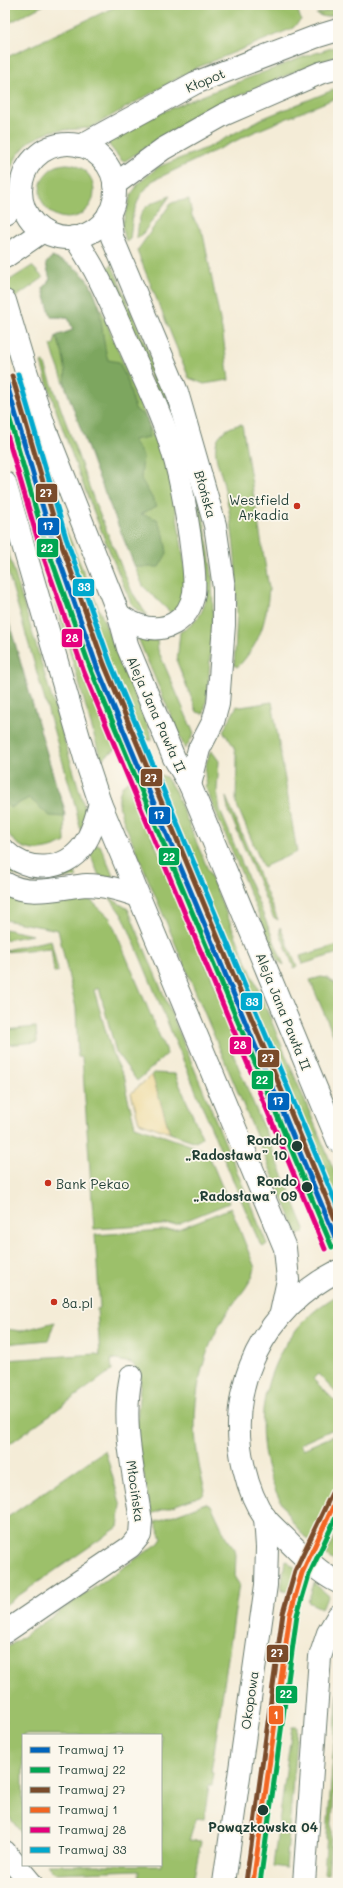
<svg xmlns="http://www.w3.org/2000/svg" width="343" height="1888" font-family="Mali,sans-serif">
	<rect width="100%" height="100%" fill="#fbf7ec"/>
	<filter id="ink" filterUnits="userSpaceOnUse"><feTurbulence type="fractalNoise" baseFrequency=".025" numOctaves="2"/><feDisplacementMap in="SourceGraphic" scale="8" xChannelSelector="R" yChannelSelector="G"/><feConvolveMatrix kernelMatrix="1 2 1 2 8 2 1 2 1" color-interpolation-filters="sRGB"/></filter>
	<filter id="wash" filterUnits="userSpaceOnUse"><feTurbulence type="fractalNoise" baseFrequency=".012" numOctaves="4" result="noise"/><feDisplacementMap in="SourceGraphic" scale="16" xChannelSelector="R" yChannelSelector="G"/><feGaussianBlur stdDeviation="0.9" result="paint"/><feColorMatrix in="noise" values="0 0 0 0 0 0 0 0 0 0 0 0 0 0 0 0 0 1.4 0 .05"/><feComposite in="paint" operator="in"/></filter>
	<g filter="url(#wash)">
		<rect width="100%" height="100%" fill="#f4ecd7"/>
		<g fill="#9cc06b" stroke="#5e7e50">
			<path d="M 5,5 L 44,5 L 5,25 Z"/>
			<path d="M 119,5 L 296,5 L 301,20 L 293,28 L 194,69 L 90,128 L 52,131 L 30,141 L 17,156 L 7,176 L 5,183 L 5,58 Z"/>
			<path d="M 338,8 L 338,14 L 325,17 L 316,14 Z"/>
			<path d="M 338,46 L 338,56 C 262,82 191,116 125,161 L 122,161 L 109,145 L 109,141 L 160,113 L 189,101 L 303,57 Z"/>
			<path d="M 338,88 L 338,97 L 254,132 L 152,181 L 140,196 L 133,214 L 130,239 L 126,242 L 122,225 L 131,195 L 138,184 L 158,167 L 209,147 L 261,119 Z"/>
			<circle cx="67" cy="191" r="27"/>
			<path d="M 170,196 L 141,236 L 137,238 C 140,207 141,207 170,196 Z"/>
			<path d="M 189,199 L 192,216 L 203,234 L 223,335 L 229,380 L 204,384 L 189,378 L 137,251 L 171,203 Z"/>
			<path d="M 52,257 L 72,266 L 90,283 L 165,463 L 171,481 L 187,578 L 182,604 L 171,613 L 143,586 L 95,468 L 55,358 L 51,345 L 54,344 L 56,336 L 73,330 L 68,317 L 51,317 L 43,289 L 50,279 L 46,263 Z"/>
			<path d="M 112,265 L 183,435 L 201,498 L 212,574 L 213,606 L 208,692 L 204,714 L 197,712 L 177,662 L 180,632 C 192,626 201,617 205,603 C 214,572 196,499 188,467 L 106,269 Z"/>
			<path d="M 32,266 L 43,278 L 5,305 L 5,283 Z"/>
			<path d="M 44,362 L 95,503 L 132,592 L 147,615 L 137,610 L 131,603 C 98,524 66,445 41,363 Z"/>
			<path d="M 23,416 L 53,499 L 151,734 L 152,738 L 151,740 L 133,742 L 88,628 L 69,575 L 22,417 Z"/>
			<path d="M 242,424 L 269,588 C 267,613 263,636 247,656 C 244,660 241,664 237,667 L 234,665 C 238,617 238,570 231,523 C 229,509 226,495 223,481 C 220,469 214,458 216,445 C 217,432 231,426 242,424 Z"/>
			<path d="M 5,541 L 86,813 L 81,832 L 74,801 L 5,562 Z"/>
			<path d="M 41,551 L 65,619 L 116,749 L 103,758 L 100,756 Z"/>
			<path d="M 5,609 L 56,785 L 64,807 L 65,842 C 42,855 15,854 5,826 Z"/>
			<path d="M 139,637 L 157,640 L 158,650 L 194,734 L 185,749 L 138,638 Z"/>
			<path d="M 272,702 L 297,852 L 263,867 L 236,803 L 237,758 L 233,745 L 223,731 L 237,706 L 241,707 Z"/>
			<path d="M 211,750 L 219,761 L 217,790 L 220,810 L 284,965 L 278,961 L 205,786 L 207,785 C 203,771 206,763 211,750 Z"/>
			<path d="M 152,772 L 166,777 L 175,791 L 338,1180 L 338,1207 L 318,1162 L 318,1152 L 311,1135 L 303,1126 L 271,1051 L 263,1054 L 254,1033 L 146,773 Z"/>
			<path d="M 128,780 L 238,1040 L 229,1044 L 305,1229 L 304,1232 L 298,1235 L 122,817 C 118,804 116,790 128,780 Z"/>
			<path d="M 226,797 L 278,920 L 273,917 L 228,809 Z"/>
			<path d="M 95,845 L 100,845 L 113,876 L 112,878 L 99,876 L 90,853 Z"/>
			<path d="M 5,865 L 72,868 L 77,877 L 32,881 L 5,871 Z"/>
			<path d="M 5,894 C 36,901 55,904 87,897 L 110,918 L 167,1054 L 137,1081 L 116,1052 L 99,988 L 94,990 L 112,1053 L 125,1079 L 127,1091 L 126,1091 L 135,1126 L 207,1151 L 229,1203 L 177,1224 L 94,1229 L 82,1057 L 78,1057 L 76,1008 L 58,930 L 5,920 Z"/>
			<path d="M 109,897 L 128,909 L 267,1244 L 264,1246 L 260,1244 L 245,1209 L 124,918 Z"/>
			<path d="M 280,927 L 297,966 L 294,968 L 280,933 Z"/>
			<path d="M 5,929 L 32,935 L 5,940 Z"/>
			<path d="M 51,940 L 58,972 L 54,972 L 51,948 L 5,952 L 5,950 Z"/>
			<path d="M 338,945 L 338,953 L 303,964 L 300,956 Z"/>
			<path d="M 321,977 L 327,978 L 338,985 L 338,1046 L 310,980 Z"/>
			<path d="M 36,1027 L 37,1042 L 5,1045 L 5,1030 Z"/>
			<path d="M 153,1073 L 175,1074 L 202,1137 L 196,1142 L 170,1133 L 152,1075 Z"/>
			<path d="M 231,1208 L 255,1268 C 251,1287 232,1302 223,1319 C 192,1371 188,1433 205,1490 L 203,1495 L 151,1514 L 136,1431 L 141,1376 L 132,1363 L 111,1359 L 112,1370 L 5,1447 L 5,1360 L 96,1354 L 100,1356 L 97,1309 L 100,1308 L 95,1235 L 178,1229 Z"/>
			<path d="M 338,1295 L 338,1395 L 318,1374 L 313,1379 L 338,1404 L 338,1427 L 300,1444 L 303,1449 L 338,1434 L 338,1487 L 310,1542 C 296,1529 287,1514 279,1498 C 243,1425 266,1335 338,1295 Z"/>
			<path d="M 55,1322 L 48,1340 L 5,1344 L 5,1329 L 21,1331 Z"/>
			<path d="M 105,1450 L 121,1506 L 118,1527 L 5,1605 L 5,1519 Z"/>
			<path d="M 206,1503 L 211,1505 L 226,1537 L 235,1549 L 236,1555 L 235,1578 L 239,1584 L 211,1772 L 214,1773 L 212,1785 L 209,1785 L 204,1819 L 196,1818 L 189,1840 L 201,1841 L 193,1882 L 140,1883 L 139,1870 L 54,1873 L 47,1865 L 161,1865 L 161,1735 L 23,1735 L 23,1835 L 5,1812 L 5,1649 L 159,1543 L 162,1538 L 155,1522 Z"/>
			<path d="M 338,1529 L 338,1564 L 325,1555 Z"/>
			<path d="M 285,1560 L 298,1570 L 290,1593 L 281,1590 Z"/>
			<path d="M 314,1583 L 329,1596 L 321,1608 L 308,1602 Z"/>
			<path d="M 338,1692 L 338,1741 L 328,1874 L 324,1874 Z"/>
			<path d="M 292,1727 L 297,1727 L 286,1868 L 273,1866 Z"/>
		</g>
		<g fill="#7da65f" stroke="#4e724a">
			<path d="M 52,257 C 59,260 66,262 72,266 C 106,287 98,327 108,360 L 119,362 L 128,382 L 135,409 L 147,418 L 149,437 L 133,440 L 143,456 L 141,479 L 157,506 L 141,514 L 157,519 L 164,535 L 167,553 L 159,567 L 135,567 L 95,468 L 65,385 C 67,367 63,353 56,336 L 73,330 L 68,317 L 51,317 L 43,289 L 50,279 L 46,263 Z"/>
			<path d="M 5,609 L 56,785 L 64,807 L 65,817 L 50,816 L 29,798 L 10,808 L 5,803 Z"/>
		</g>
		<path fill="#eeda9e" stroke="#868c69" d="M 152,1075 L 170,1133 L 139,1122 L 131,1093 Z"/>
	</g>
	<g filter="url(#ink)">
		<g fill="none" stroke-linecap="round" stroke-linejoin="round">
			<g stroke="#6a7a6d" stroke-width="24">
				<g id="minor">
					<circle cx="68" cy="191" r="47"/>
					<path d="M 80,146 L 195,83 L 315,37 L 338,30"/>
					<path d="M 114,185 L 163,149 L 223,115 L 320,73 L 338,68"/>
					<path d="M 5,213 L 21,200"/>
					<path d="M 109,213 L 112,237 L 177,392 L 215,525 L 224,588 L 224,625 L 218,704 L 213,722 L 199,749 L 190,785"/>
					<path d="M 74,237 C 100,273 115,314 133,354 C 145,382 160,411 169,440 C 180,473 185,505 190,538 C 192,556 196,575 194,593 C 189,621 165,635 138,625 C 131,623 125,619 119,615"/>
					<path d="M 5,257 L 43,231"/>
					<path d="M 5,851 C 27,873 64,872 83,846 C 92,833 96,818 100,803"/>
					<path d="M 5,883 C 29,898 61,887 87,885 C 105,885 121,890 138,896"/>
					<path d="M 5,1632 L 130,1547 L 140,1535 L 141,1521 C 134,1473 121,1424 131,1376"/>
					<path d="M 5,1852 L 31,1883"/>
				</g>
			</g>
			<g stroke="#6a7a6d" stroke-width="24">
				<g id="secondary">
					<path d="M 5,301 L 25,368 L 46,431 L 119,615 L 128,648 L 174,758 L 190,785 L 338,1141"/>
					<path d="M 5,483 L 85,758 L 100,803 L 285,1248 L 288,1280 L 281,1313"/>
					<path d="M 338,1271 C 265,1308 224,1387 244,1468 C 248,1485 255,1504 265,1518 C 272,1526 281,1534 289,1542 C 303,1556 319,1573 338,1582"/>
					<path d="M 224,1883 L 266,1585 L 267,1547 L 265,1517"/>
					<path d="M 304,1883 L 320,1657 L 328,1633 L 338,1616"/>
				</g>
			</g>
			<use href="#minor" stroke="#fff" stroke-width="22"/>
			<use href="#secondary" stroke="#fff" stroke-width="22"/>
			<g stroke="#fbf7ec" stroke-width="8">
				<path id="tram-1" d="M 5,378 L 53,542 L 97,667 L 338,1244"/>
			</g>
			<g stroke="#fbf7ec" stroke-width="8">
				<g id="tram-2">
					<path d="M 5,403 L 46,544 L 91,670 L 332,1247"/>
					<path d="M 260,1883 L 297,1615 L 309,1575 L 338,1513"/>
				</g>
			</g>
			<g stroke="#fbf7ec" stroke-width="8">
				<g id="tram-3">
					<path d="M 12,376 L 60,540 L 104,664 L 338,1226"/>
					<path d="M 246,1882 L 283,1613 L 295,1571 L 332,1493"/>
				</g>
			</g>
			<g stroke="#fbf7ec" stroke-width="8">
				<path id="tram-4" d="M 253,1883 L 290,1614 L 302,1573 L 338,1496"/>
			</g>
			<g stroke="#fbf7ec" stroke-width="8">
				<path id="tram-5" d="M 5,428 L 40,547 L 84,672 L 325,1249"/>
			</g>
			<g stroke="#fbf7ec" stroke-width="8">
				<path id="tram-6" d="M 18,374 L 66,538 L 110,662 L 338,1208"/>
			</g>
			<use href="#tram-1" stroke="#0065bd" stroke-width="5"/>
			<use href="#tram-2" stroke="#00a651" stroke-width="5"/>
			<use href="#tram-3" stroke="#7a4b2a" stroke-width="5"/>
			<use href="#tram-4" stroke="#f26522" stroke-width="5"/>
			<use href="#tram-5" stroke="#e5007d" stroke-width="5"/>
			<use href="#tram-6" stroke="#00a9ce" stroke-width="5"/>
		</g>
	</g>
	<g fill="#c8321e" stroke="#fbf7ec" stroke-width="1.5">
		<circle cx="297" cy="506" r="4"/>
		<circle cx="48" cy="1183" r="4"/>
		<circle cx="54" cy="1302" r="4"/>
	</g>
	<g fill="#1f3d34" stroke="#fbf7ec" stroke-width="1.5">
		<circle cx="297" cy="1146" r="6"/>
		<circle cx="307" cy="1187" r="6"/>
		<circle cx="263" cy="1810" r="6"/>
	</g>
	<g text-anchor="middle" dominant-baseline="central" stroke-width="3.5" stroke-linejoin="round" paint-order="stroke">
		<g font-size="13" fill="#1f3d34" stroke="#fbf7ec">
			<text transform="translate(205 80) rotate(-23)">Kłopot</text>
			<text transform="translate(206 494) rotate(74)">Błońska</text>
			<text transform="translate(157 714) rotate(66)">Aleja Jana Pawła II</text>
			<text transform="translate(284 1011) rotate(68)">Aleja Jana Pawła II</text>
			<text transform="translate(136 1491) rotate(82)">Młocińska</text>
			<text transform="translate(249 1700) rotate(-82)">Okopowa</text>
		</g>
		<g font-size="13" fill="#1f3d34" stroke="#fbf7ec" text-anchor="start">
			<text x="289" y="499" text-anchor="end">Westfield<tspan x="289" dy="15">Arkadia</tspan></text>
			<text x="56" y="1183">Bank Pekao</text>
			<text x="62" y="1302">8a.pl</text>
		</g>
		<g font-size="13" font-weight="bold" fill="#1f3d34" stroke="#fbf7ec" text-anchor="end">
			<text x="287" y="1139">Rondo<tspan x="287" dy="15">„Radosława” 10</tspan></text>
			<text x="297" y="1180">Rondo<tspan x="297" dy="15">„Radosława” 09</tspan></text>
			<text x="263" y="1826" text-anchor="middle">Powązkowska 04</text>
		</g>
	</g>
	<g stroke="#fbf7ec" stroke-width="1.5">
		<rect x="35" y="483" width="23" height="20" rx="4" fill="#7a4b2a"/>
		<rect x="37" y="517" width="23" height="19" rx="4" fill="#0065bd"/>
		<rect x="36" y="538" width="23" height="20" rx="4" fill="#00a651"/>
		<rect x="72" y="578" width="23" height="19" rx="4" fill="#00a9ce"/>
		<rect x="61" y="628" width="22" height="20" rx="4" fill="#e5007d"/>
		<rect x="140" y="768" width="23" height="19" rx="4" fill="#7a4b2a"/>
		<rect x="148" y="806" width="23" height="19" rx="4" fill="#0065bd"/>
		<rect x="158" y="847" width="22" height="19" rx="4" fill="#00a651"/>
		<rect x="240" y="992" width="23" height="19" rx="4" fill="#00a9ce"/>
		<rect x="229" y="1036" width="23" height="19" rx="4" fill="#e5007d"/>
		<rect x="257" y="1049" width="23" height="19" rx="4" fill="#7a4b2a"/>
		<rect x="251" y="1070" width="23" height="20" rx="4" fill="#00a651"/>
		<rect x="267" y="1092" width="23" height="19" rx="4" fill="#0065bd"/>
		<rect x="266" y="1644" width="23" height="19" rx="4" fill="#7a4b2a"/>
		<rect x="275" y="1685" width="23" height="19" rx="4" fill="#00a651"/>
		<rect x="268" y="1705" width="16" height="20" rx="4" fill="#f26522"/>
	</g>
	<g font-size="11" text-anchor="middle" font-weight="bold" fill="#fff">
		<text x="46" y="497">27</text>
		<text x="48" y="530">17</text>
		<text x="47" y="552">22</text>
		<text x="84" y="591">33</text>
		<text x="72" y="642">28</text>
		<text x="151" y="782">27</text>
		<text x="159" y="819">17</text>
		<text x="169" y="861">22</text>
		<text x="252" y="1006">33</text>
		<text x="240" y="1049">28</text>
		<text x="268" y="1062">27</text>
		<text x="262" y="1084">22</text>
		<text x="278" y="1105">17</text>
		<text x="277" y="1657">27</text>
		<text x="286" y="1698">22</text>
		<text x="276" y="1719">1</text>
	</g>
	<rect width="343" height="1888" fill="none" stroke="#fbf7ec" stroke-width="20"/>
	<rect x="22" y="1734" width="140" height="132" fill="#fbf7ec" stroke="#a3ada2"/>
	<rect x="30" y="1747" width="20" height="6" fill="#0065bd" stroke="#a3ada2"/>
	<text x="58" y="1754" font-size="12" fill="#1f3d34">Tramwaj 17</text>
	<rect x="30" y="1767" width="20" height="6" fill="#00a651" stroke="#a3ada2"/>
	<text x="58" y="1774" font-size="12" fill="#1f3d34">Tramwaj 22</text>
	<rect x="30" y="1787" width="20" height="6" fill="#7a4b2a" stroke="#a3ada2"/>
	<text x="58" y="1794" font-size="12" fill="#1f3d34">Tramwaj 27</text>
	<rect x="30" y="1807" width="20" height="6" fill="#f26522" stroke="#a3ada2"/>
	<text x="58" y="1814" font-size="12" fill="#1f3d34">Tramwaj 1</text>
	<rect x="30" y="1827" width="20" height="6" fill="#e5007d" stroke="#a3ada2"/>
	<text x="58" y="1834" font-size="12" fill="#1f3d34">Tramwaj 28</text>
	<rect x="30" y="1847" width="20" height="6" fill="#00a9ce" stroke="#a3ada2"/>
	<text x="58" y="1854" font-size="12" fill="#1f3d34">Tramwaj 33</text>
</svg>
